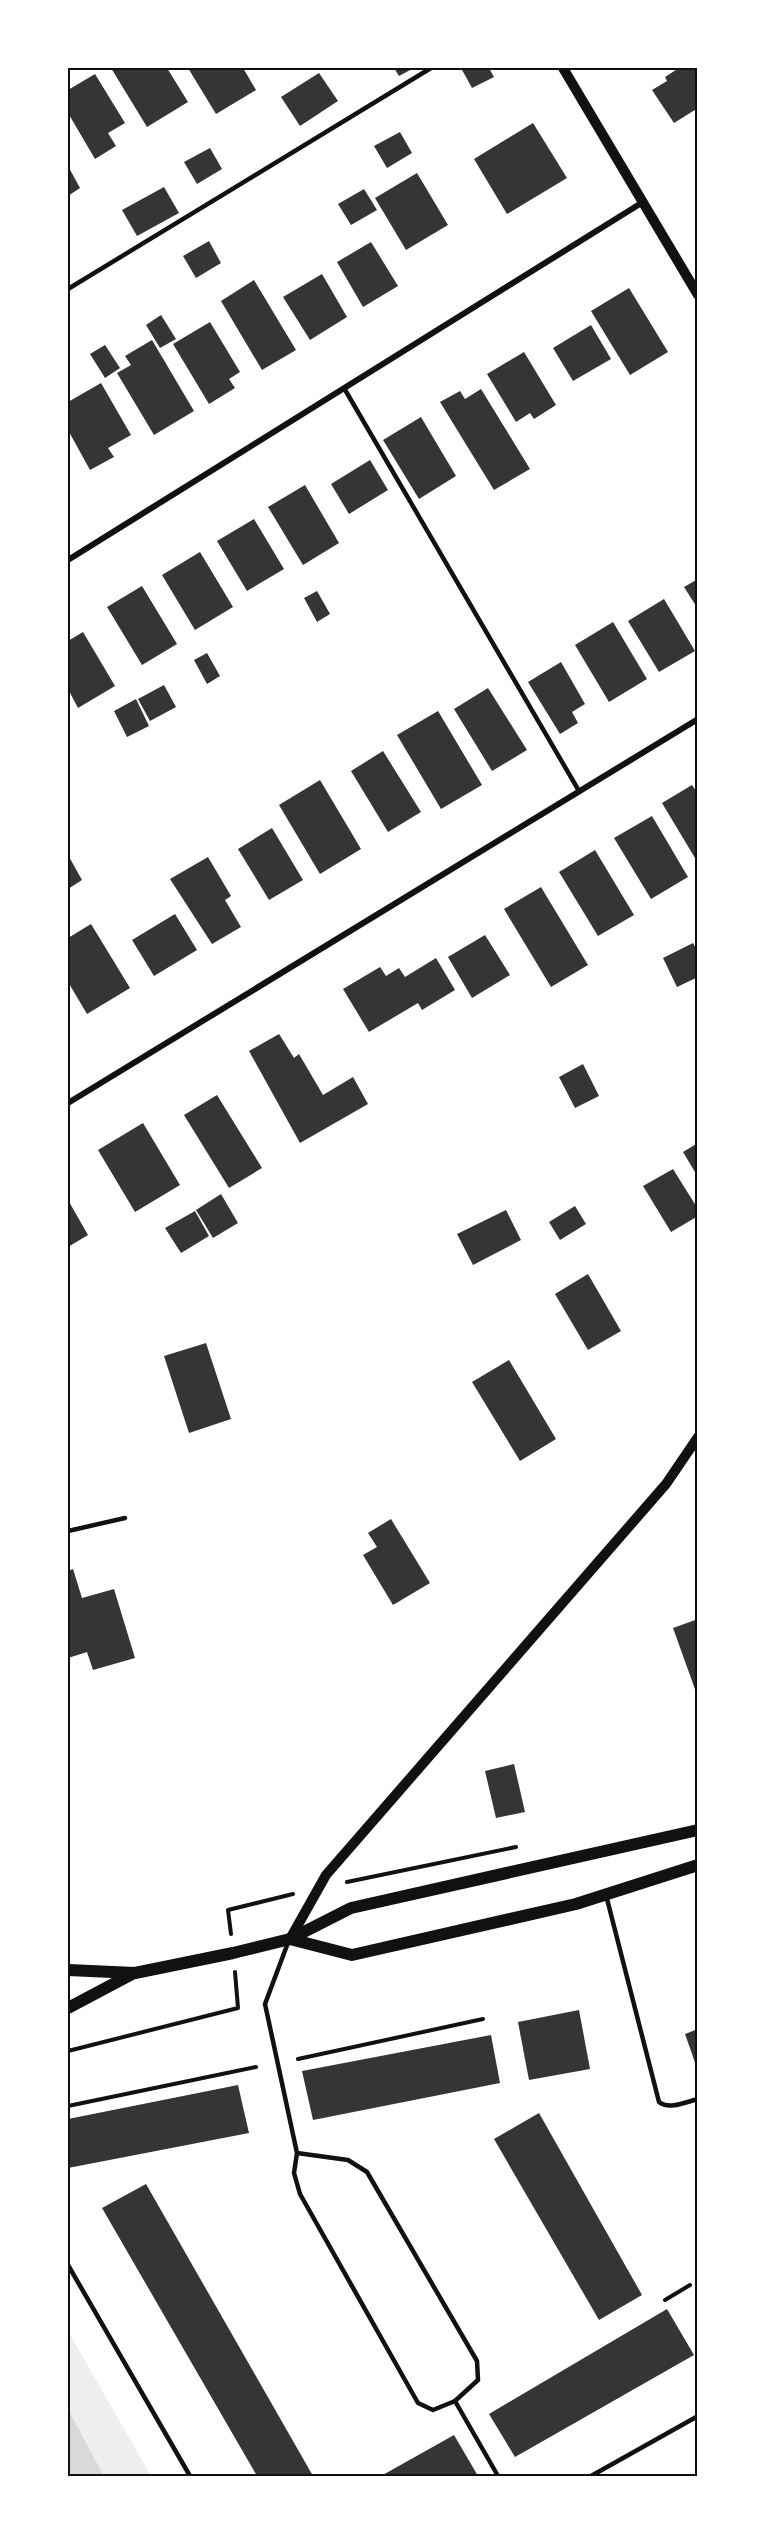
<svg xmlns="http://www.w3.org/2000/svg" width="765" height="2544" font-family="Roboto,sans-serif">
	<rect width="100%" height="100%" fill="#fff"/>
	<path fill="#eee" d="M 68,2331 L 151,2476 L 104,2476 L 68,2409 Z"/>
	<path fill="#d9d9d9" d="M 68,2409 L 104,2476 L 68,2476 Z"/>
	<g fill="#353535">
		<path d="M 111,68 L 167,68 L 188,102 L 147,127 Z"/>
		<path d="M 188,68 L 243,68 L 256,90 L 216,114 Z"/>
		<path d="M 394,68 L 414,68 L 399,76 Z"/>
		<path d="M 461,68 L 489,68 L 494,77 L 472,88 Z"/>
		<path d="M 679,68 L 698,68 L 698,108 L 674,123 L 652,90 L 667,81 L 665,77 Z"/>
		<path d="M 319,73 L 338,101 L 300,126 L 281,97 Z"/>
		<path d="M 95,74 L 125,123 L 108,133 L 116,146 L 95,159 L 68,113 L 68,90 Z"/>
		<path d="M 533,123 L 567,178 L 507,214 L 474,159 Z"/>
		<path d="M 400,132 L 412,153 L 387,168 L 374,146 Z"/>
		<path d="M 210,148 L 222,169 L 197,184 L 184,162 Z"/>
		<path d="M 68,166 L 80,188 L 68,196 Z"/>
		<path d="M 417,173 L 448,225 L 406,250 L 375,198 Z"/>
		<path d="M 164,187 L 179,213 L 137,236 L 122,210 Z"/>
		<path d="M 364,189 L 377,210 L 351,225 L 338,204 Z"/>
		<path d="M 209,241 L 221,263 L 196,278 L 183,256 Z"/>
		<path d="M 371,242 L 398,286 L 363,307 L 337,262 Z"/>
		<path d="M 322,274 L 347,317 L 310,340 L 283,297 Z"/>
		<path d="M 254,280 L 296,350 L 262,370 L 221,301 Z"/>
		<path d="M 629,288 L 668,352 L 630,375 L 591,311 Z"/>
		<path d="M 161,315 L 176,339 L 160,348 L 146,325 Z"/>
		<path d="M 210,322 L 240,372 L 229,379 L 235,388 L 209,404 L 173,344 Z"/>
		<path d="M 591,325 L 611,359 L 573,381 L 553,348 Z"/>
		<path d="M 152,340 L 194,411 L 154,435 L 117,373 L 131,365 L 125,356 Z"/>
		<path d="M 105,345 L 120,368 L 105,378 L 90,354 Z"/>
		<path d="M 524,352 L 556,405 L 534,419 L 530,413 L 516,422 L 487,374 Z"/>
		<path d="M 101,383 L 131,435 L 108,448 L 114,457 L 90,470 L 68,430 L 68,402 Z"/>
		<path d="M 481,389 L 530,469 L 494,490 L 440,402 L 460,391 L 465,399 Z"/>
		<path d="M 421,417 L 456,476 L 419,499 L 383,440 Z"/>
		<path d="M 370,460 L 388,490 L 349,514 L 331,484 Z"/>
		<path d="M 305,485 L 339,543 L 303,565 L 268,507 Z"/>
		<path d="M 254,519 L 284,569 L 247,591 L 217,541 Z"/>
		<path d="M 200,552 L 233,607 L 195,630 L 162,575 Z"/>
		<path d="M 698,579 L 698,609 L 684,587 Z"/>
		<path d="M 142,586 L 177,644 L 142,665 L 107,607 Z"/>
		<path d="M 317,591 L 330,614 L 317,622 L 304,598 Z"/>
		<path d="M 664,599 L 695,651 L 659,672 L 628,621 Z"/>
		<path d="M 613,622 L 647,679 L 609,702 L 575,645 Z"/>
		<path d="M 83,632 L 115,686 L 78,708 L 68,689 L 68,641 Z"/>
		<path d="M 207,653 L 220,676 L 207,684 L 194,660 Z"/>
		<path d="M 561,662 L 585,704 L 572,712 L 578,723 L 560,734 L 528,682 Z"/>
		<path d="M 164,685 L 176,707 L 150,721 L 138,699 Z"/>
		<path d="M 488,688 L 527,750 L 492,771 L 454,709 Z"/>
		<path d="M 136,699 L 149,726 L 127,737 L 114,711 Z"/>
		<path d="M 438,711 L 482,785 L 441,809 L 397,735 Z"/>
		<path d="M 383,751 L 421,812 L 388,832 L 351,771 Z"/>
		<path d="M 320,780 L 361,849 L 320,874 L 279,805 Z"/>
		<path d="M 692,785 L 698,794 L 698,863 L 662,803 Z"/>
		<path d="M 652,816 L 688,877 L 651,899 L 614,838 Z"/>
		<path d="M 272,828 L 303,880 L 269,900 L 238,849 Z"/>
		<path d="M 595,850 L 634,915 L 598,936 L 559,872 Z"/>
		<path d="M 68,855 L 82,880 L 68,889 Z"/>
		<path d="M 208,857 L 231,896 L 225,900 L 241,927 L 212,944 L 170,879 Z"/>
		<path d="M 541,887 L 588,965 L 551,987 L 504,909 Z"/>
		<path d="M 175,914 L 197,950 L 154,976 L 132,940 Z"/>
		<path d="M 91,924 L 130,988 L 87,1014 L 68,982 L 68,938 Z"/>
		<path d="M 485,935 L 510,975 L 472,998 L 448,957 Z"/>
		<path d="M 693,943 L 698,952 L 698,977 L 677,987 L 663,958 Z"/>
		<path d="M 436,958 L 455,990 L 422,1010 L 418,1003 L 369,1032 L 343,989 L 380,967 L 386,976 L 399,968 L 405,977 Z"/>
		<path d="M 279,1034 L 294,1058 L 299,1054 L 323,1095 L 353,1077 L 368,1104 L 300,1143 L 249,1051 Z"/>
		<path d="M 583,1064 L 599,1096 L 575,1108 L 559,1077 Z"/>
		<path d="M 217,1095 L 262,1168 L 229,1188 L 184,1115 Z"/>
		<path d="M 143,1123 L 180,1185 L 135,1212 L 98,1150 Z"/>
		<path d="M 698,1143 L 698,1177 L 683,1152 Z"/>
		<path d="M 673,1169 L 698,1209 L 698,1216 L 671,1232 L 643,1186 Z"/>
		<path d="M 221,1194 L 238,1223 L 213,1238 L 196,1210 Z"/>
		<path d="M 68,1200 L 88,1235 L 68,1247 Z"/>
		<path d="M 575,1206 L 586,1224 L 560,1240 L 549,1222 Z"/>
		<path d="M 506,1210 L 521,1240 L 473,1265 L 457,1234 Z"/>
		<path d="M 195,1211 L 209,1236 L 181,1253 L 165,1228 Z"/>
		<path d="M 588,1274 L 621,1331 L 588,1350 L 555,1294 Z"/>
		<path d="M 206,1343 L 231,1419 L 189,1433 L 164,1356 Z"/>
		<path d="M 509,1360 L 556,1439 L 520,1461 L 472,1382 Z"/>
		<path d="M 391,1519 L 430,1583 L 393,1605 L 363,1555 L 377,1547 L 368,1533 Z"/>
		<path d="M 73,1569 L 82,1598 L 114,1589 L 135,1658 L 93,1670 L 87,1652 L 68,1658 L 68,1571 Z"/>
		<path d="M 698,1619 L 698,1692 L 696,1692 L 673,1628 Z"/>
		<path d="M 514,1764 L 525,1812 L 496,1818 L 485,1771 Z"/>
		<path d="M 579,2010 L 590,2069 L 529,2080 L 518,2022 Z"/>
		<path d="M 698,2029 L 698,2068 L 697,2068 L 685,2034 Z"/>
		<path d="M 491,2035 L 500,2083 L 313,2120 L 302,2071 Z"/>
		<path d="M 238,2085 L 249,2133 L 68,2168 L 68,2119 Z"/>
		<path d="M 539,2113 L 642,2295 L 599,2320 L 494,2139 Z"/>
		<path d="M 146,2184 L 313,2476 L 257,2476 L 102,2208 Z"/>
		<path d="M 667,2309 L 694,2355 L 515,2457 L 489,2414 Z"/>
		<path d="M 454,2435 L 478,2476 L 381,2476 Z"/>
	</g>
	<g fill="none" stroke-linecap="round" stroke-linejoin="round">
		<g stroke="#111" stroke-width="4">
			<path d="M 347,1882 L 516,1847"/>
			<path d="M 231,1934 L 228,1910 L 293,1894"/>
			<path d="M 68,2051 L 238,2008 L 235,1972"/>
			<path d="M 298,2059 L 483,2019"/>
			<path d="M 68,2106 L 256,2067"/>
			<path d="M 665,2300 L 690,2285"/>
		</g>
		<g stroke="#111" stroke-width="4.5">
			<path d="M 68,289 L 431,68"/>
			<path d="M 344,388 L 579,791"/>
			<path d="M 68,1531 L 125,1518"/>
			<path d="M 606,1895 L 659,2102 C 669,2110 686,2102 698,2099"/>
			<path d="M 289,1940 L 265,2004 L 297,2153 L 294,2173 L 300,2194 L 418,2403 L 433,2410 L 455,2401 L 478,2380 L 477,2361 L 367,2172 L 348,2160 L 297,2153"/>
			<path d="M 68,2265 L 190,2476"/>
			<path d="M 455,2401 L 498,2476"/>
			<path d="M 591,2476 L 698,2416"/>
		</g>
		<g stroke="#111" stroke-width="6">
			<path d="M 68,560 L 643,202"/>
			<path d="M 68,1103 L 698,719"/>
		</g>
		<g stroke="#111" stroke-width="10">
			<path d="M 563,68 L 698,295"/>
			<path d="M 290,1939 L 326,1875 L 666,1484 L 698,1437"/>
		</g>
		<g stroke="#111" stroke-width="12">
			<path d="M 290,1939 L 352,1955 L 576,1904 L 698,1865"/>
			<path d="M 68,1970 L 135,1973 L 233,1953 L 290,1939 L 351,1908 L 698,1830"/>
			<path d="M 68,2008 L 134,1973"/>
		</g>
	</g>
	<rect width="765" height="2544" fill="none" stroke="#ffffff" stroke-width="138"/>
	<rect x="69" y="69" width="627" height="2406" fill="none" stroke="#111" stroke-width="2"/>
</svg>
